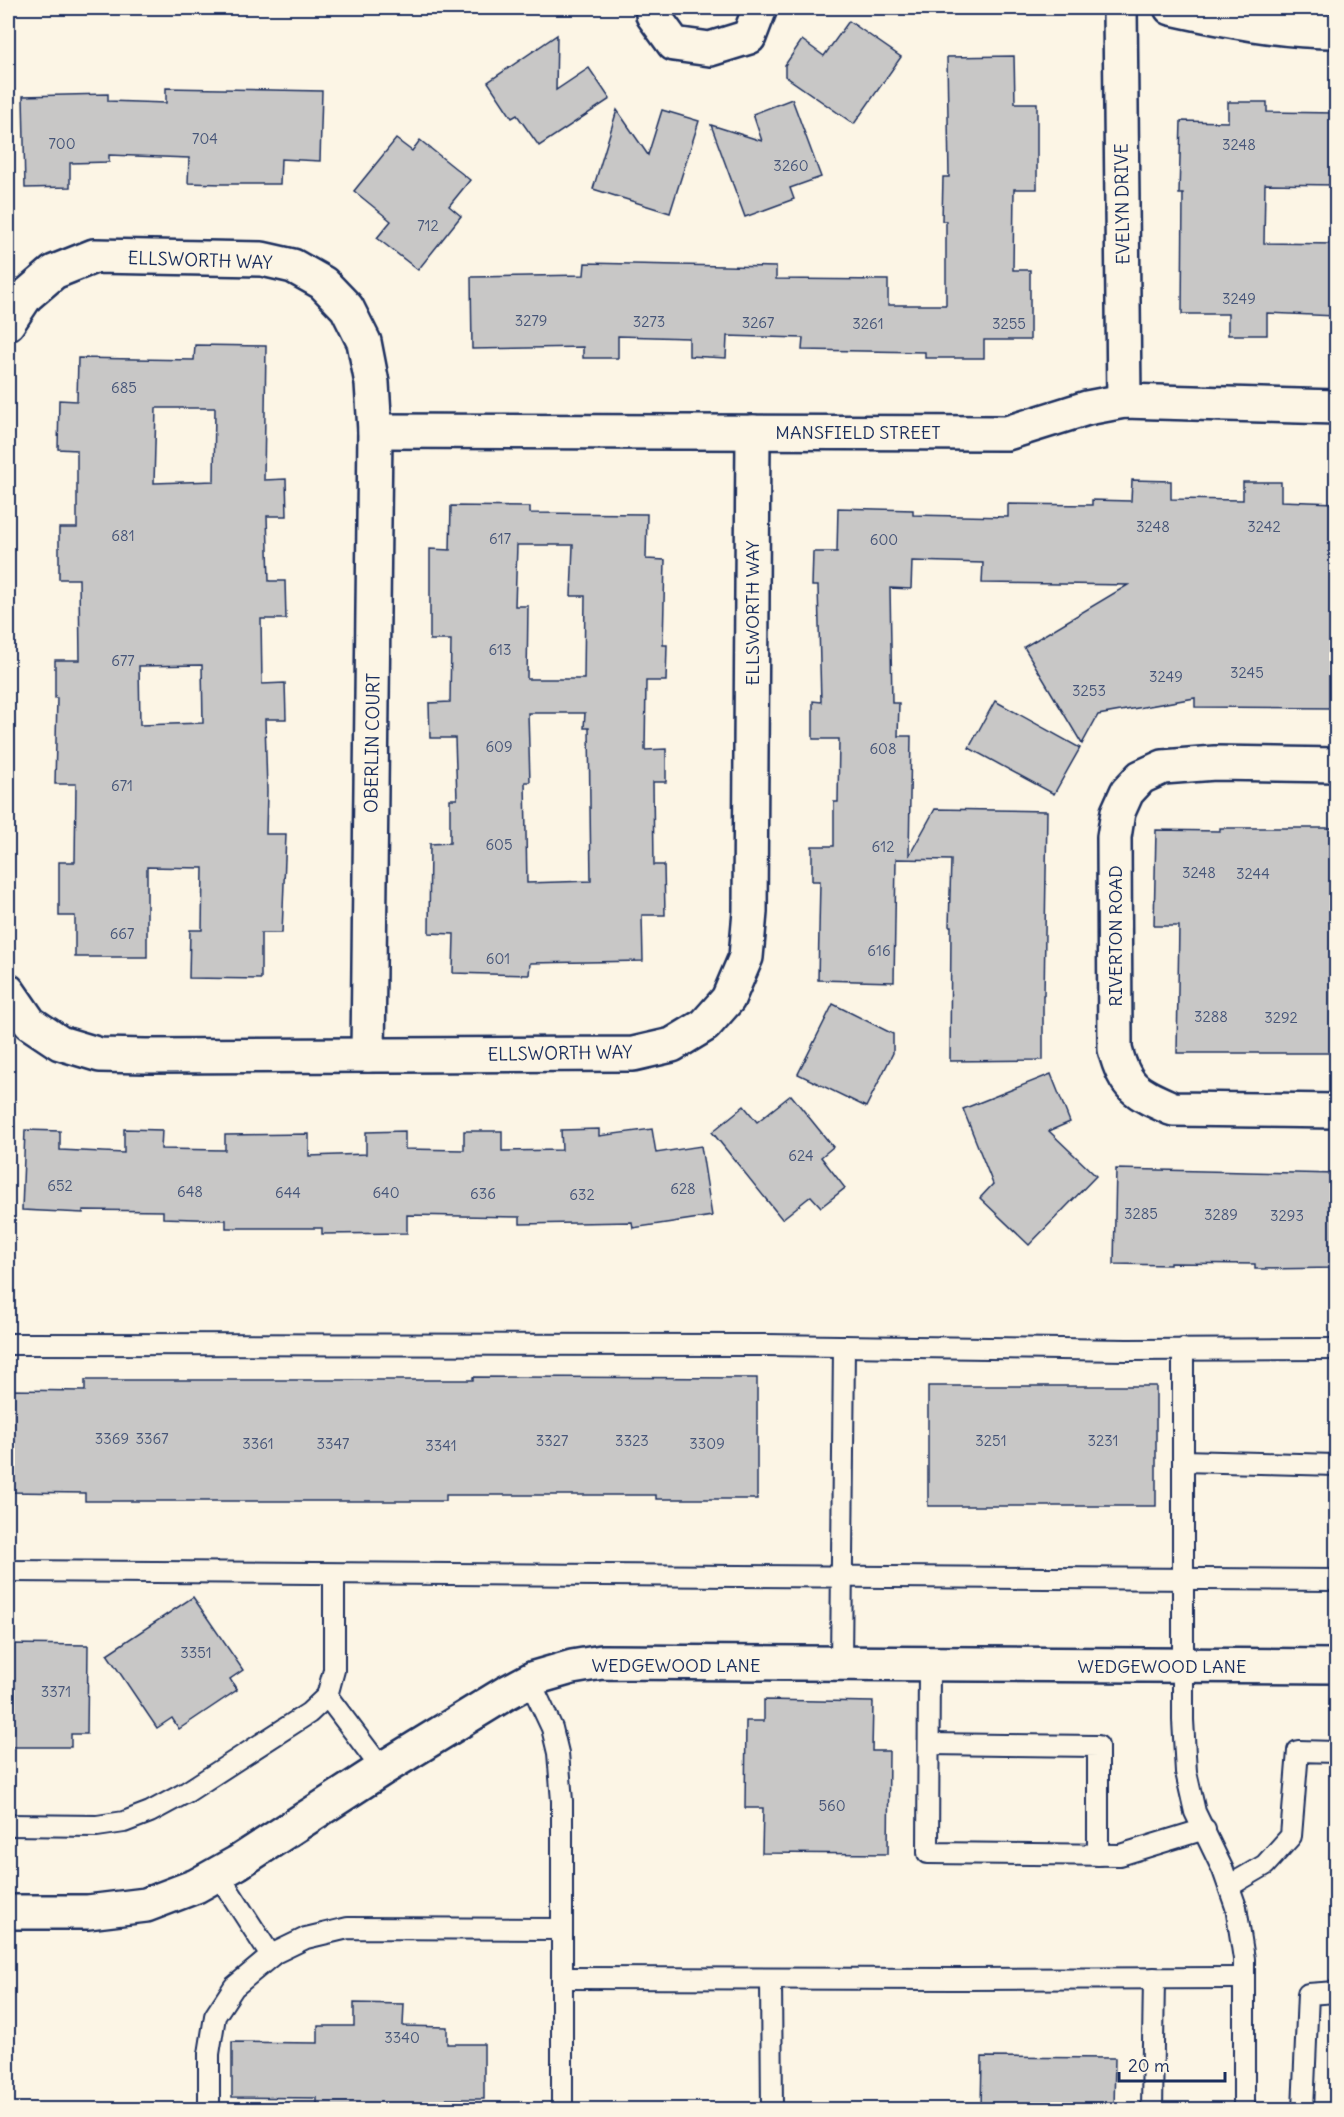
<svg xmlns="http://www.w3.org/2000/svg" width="1344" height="2117" font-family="Delius,sans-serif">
	<rect width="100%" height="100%" fill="#fcf5e5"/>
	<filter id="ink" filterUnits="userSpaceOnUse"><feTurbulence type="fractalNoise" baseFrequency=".0167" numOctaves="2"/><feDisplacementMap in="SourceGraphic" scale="12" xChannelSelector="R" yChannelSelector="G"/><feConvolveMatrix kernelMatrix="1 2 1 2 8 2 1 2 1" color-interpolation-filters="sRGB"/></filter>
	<g filter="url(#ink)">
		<g fill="#c8c7c6" stroke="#1b2f5e" stroke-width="1.5" fill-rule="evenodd">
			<path d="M 849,21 L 901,57 L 854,124 L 785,76 L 785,65 L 802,40 L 824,56 Z"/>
			<path d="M 557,35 L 556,90 L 589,68 L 610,99 L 539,146 L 517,115 L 512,118 L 488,82 Z"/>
			<path d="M 1014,56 L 1015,103 L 1037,103 L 1037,189 L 1014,189 L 1013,270 L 1030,270 L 1030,340 L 984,340 L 984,358 L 925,358 L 925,352 L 802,350 L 803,338 L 727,336 L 726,358 L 689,356 L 689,338 L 618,336 L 618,358 L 583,358 L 583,347 L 472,349 L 471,277 L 584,275 L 585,263 L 776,267 L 776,279 L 888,280 L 888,305 L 946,305 L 946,221 L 942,221 L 943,177 L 949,177 L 947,57 Z"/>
			<path d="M 166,88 L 322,91 L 320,161 L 281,159 L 280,184 L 222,184 L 188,183 L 189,158 L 109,155 L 109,162 L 70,163 L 70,187 L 25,188 L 23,96 L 108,94 L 108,101 L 166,103 Z"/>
			<path d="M 792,99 L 821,177 L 790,188 L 794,199 L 745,217 L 711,125 L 762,141 L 753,114 Z"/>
			<path d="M 1228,102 L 1267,102 L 1267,112 L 1336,113 L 1336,185 L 1265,184 L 1264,243 L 1336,244 L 1336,316 L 1267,313 L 1267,335 L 1228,335 L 1228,314 L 1182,314 L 1183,194 L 1179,194 L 1181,121 L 1228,122 Z"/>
			<path d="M 617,110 L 648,155 L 662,110 L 699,121 L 670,213 L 593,189 Z"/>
			<path d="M 396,139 L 412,151 L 420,140 L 470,180 L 449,206 L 461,216 L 418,270 L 377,238 L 391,221 L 354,191 Z"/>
			<path d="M 195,345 L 266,346 L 264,480 L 286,479 L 287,516 L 267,516 L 269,581 L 285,581 L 286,619 L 261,619 L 262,684 L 285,683 L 286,719 L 265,719 L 267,791 L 266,834 L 286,834 L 282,933 L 261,933 L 261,979 L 189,978 L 190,930 L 202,930 L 203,868 L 147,867 L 147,957 L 75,957 L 75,916 L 59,916 L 59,862 L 75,862 L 76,784 L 55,784 L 57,698 L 55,698 L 55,660 L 80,660 L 79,579 L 59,579 L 59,528 L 77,528 L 77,450 L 58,449 L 59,400 L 77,401 L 78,358 L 194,360 ZM 156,408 L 215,408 L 214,481 L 154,483 ZM 202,665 L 203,723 L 140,725 L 139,666 Z"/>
			<path d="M 1132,480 L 1171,481 L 1171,499 L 1243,500 L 1243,482 L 1281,482 L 1281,501 L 1336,503 L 1336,708 L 1195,707 L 1195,698 L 1098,715 L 1082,744 L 1024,647 L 1128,585 L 982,583 L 983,563 L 912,561 L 911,589 L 890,588 L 892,703 L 899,703 L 898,736 L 911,736 L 909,856 L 935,809 L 1047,811 L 1044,995 L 1043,995 L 1043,1060 L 950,1061 L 951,926 L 949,926 L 951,860 L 896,859 L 894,982 L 818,980 L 820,881 L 812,881 L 812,846 L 834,846 L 834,802 L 838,802 L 839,739 L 813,739 L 813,701 L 821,702 L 818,586 L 812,586 L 813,552 L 837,552 L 838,508 L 913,510 L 913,515 L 1008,517 L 1008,504 L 1092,505 L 1092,500 L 1131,501 Z"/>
			<path d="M 451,506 L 530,507 L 530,513 L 647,514 L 646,559 L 665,560 L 663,645 L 667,645 L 666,681 L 646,681 L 645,750 L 666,749 L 666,782 L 653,782 L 654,865 L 664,865 L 665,915 L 642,915 L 643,961 L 530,963 L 529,975 L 453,973 L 454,934 L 429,933 L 430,844 L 450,843 L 450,799 L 457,799 L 455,738 L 430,738 L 429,703 L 450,702 L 451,640 L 430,640 L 430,549 L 450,550 ZM 517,545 L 573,545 L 571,596 L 585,596 L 584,679 L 527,679 L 528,606 L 515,606 ZM 528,713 L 585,713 L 584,728 L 589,728 L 591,881 L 527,883 L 525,782 L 530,782 Z"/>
			<path d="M 995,701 L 1080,748 L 1054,794 L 969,748 Z"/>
			<path d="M 1220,828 L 1336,828 L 1336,1053 L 1177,1053 L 1179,926 L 1154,926 L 1156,830 L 1220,831 Z"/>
			<path d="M 833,1004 L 893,1034 L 893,1053 L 866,1107 L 798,1074 Z"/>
			<path d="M 1051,1074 L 1070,1122 L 1049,1131 L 1096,1176 L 1029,1245 L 980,1198 L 993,1184 L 963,1109 Z"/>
			<path d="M 791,1095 L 833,1147 L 821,1157 L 845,1188 L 821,1207 L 811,1196 L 782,1219 L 712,1132 L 744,1106 L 757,1122 Z"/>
			<path d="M 124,1129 L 162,1130 L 161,1149 L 225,1150 L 225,1135 L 309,1134 L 309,1156 L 366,1154 L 366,1132 L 405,1131 L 405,1149 L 464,1150 L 464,1131 L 502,1131 L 502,1151 L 562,1150 L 561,1130 L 599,1129 L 599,1136 L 652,1129 L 656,1153 L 701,1146 L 712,1216 L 633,1228 L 632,1222 L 520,1224 L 520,1217 L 407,1215 L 407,1233 L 322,1234 L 322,1228 L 226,1228 L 226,1220 L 163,1218 L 163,1211 L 83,1210 L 83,1213 L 22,1210 L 25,1130 L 60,1131 L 60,1150 L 124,1153 Z"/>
			<path d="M 1116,1169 L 1336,1174 L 1336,1268 L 1255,1269 L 1255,1264 L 1170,1263 L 1170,1265 L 1114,1264 Z"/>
			<path d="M 473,1377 L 757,1378 L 757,1499 L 656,1499 L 656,1495 L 446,1495 L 446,1501 L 85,1501 L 85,1493 L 8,1492 L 8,1390 L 85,1391 L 85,1380 L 473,1380 Z"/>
			<rect x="928" y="1386" width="228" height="120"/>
			<path d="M 193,1597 L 243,1670 L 230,1679 L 237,1690 L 179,1729 L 172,1718 L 157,1728 L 107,1654 Z"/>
			<path d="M 8,1644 L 88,1645 L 87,1734 L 71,1734 L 71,1747 L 8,1747 Z"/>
			<path d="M 764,1700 L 873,1702 L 872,1751 L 889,1751 L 888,1854 L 762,1853 L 763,1808 L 745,1808 L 746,1721 L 764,1721 Z"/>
			<path d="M 354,2003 L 404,2004 L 403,2026 L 447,2027 L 447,2044 L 484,2044 L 484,2099 L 446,2099 L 446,2109 L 317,2109 L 317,2098 L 232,2097 L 232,2042 L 318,2043 L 318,2026 L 354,2026 Z"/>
			<path d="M 982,2057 L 1115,2058 L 1114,2109 L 981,2109 Z"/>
		</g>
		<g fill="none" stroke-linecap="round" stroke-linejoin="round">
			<g stroke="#1b2f5e" stroke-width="24">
				<g id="service">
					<path d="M 8,1344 L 766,1345 L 1127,1350 L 1336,1349"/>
					<path d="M 1183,1349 L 1183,1720 L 1186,1772 L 1195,1812 L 1223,1870 L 1236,1907 L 1244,1959 L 1244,2110"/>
					<path d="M 1183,1461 L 1336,1465"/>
					<path d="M 8,1571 L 1336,1580"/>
					<path d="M 841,1665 L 844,1346"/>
					<path d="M 929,1665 L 928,1853 L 1120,1855 L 1205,1829"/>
					<path d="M 530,1681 L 552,1728 L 558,1753 L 562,1801 L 562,2110"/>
					<path d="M 327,1696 L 382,1769"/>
					<path d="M 929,1744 L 1098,1746 L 1098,1855"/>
					<path d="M 8,1825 L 97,1826 L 124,1822 L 150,1812 L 187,1792 L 309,1713 L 327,1696 L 334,1670 L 334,1574"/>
					<path d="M 218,1874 L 271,1956"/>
					<path d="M 1229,1886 L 1265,1865 L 1291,1836 L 1298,1751 L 1336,1752"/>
					<path d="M 562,1978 L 961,1979 L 1244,1978"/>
					<path d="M 771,1979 L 772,2110"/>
					<path d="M 209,2110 L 209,2054 L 215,2016 L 234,1987 L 275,1953 L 306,1938 L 348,1928 L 562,1929"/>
					<path d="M 1152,2110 L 1154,1978"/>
					<path d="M 1303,2110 L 1308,1994 L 1336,1992"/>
				</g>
			</g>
			<g stroke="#1b2f5e" stroke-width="38">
				<g id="minor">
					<path d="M 653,8 L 653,15 L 674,44 L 710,49 L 749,37 L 760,8"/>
					<path d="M 1120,8 L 1124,401"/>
					<path d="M 1171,8 C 1225,20 1280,31 1336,31"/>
					<path d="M 8,323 L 26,296 L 54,272 L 94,256 L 262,259 L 293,266 L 323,283 L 347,308 L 364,342 L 372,383 L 375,431 L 368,1055"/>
					<path d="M 375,431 L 1007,433 L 1087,408 L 1124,401 L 1336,407"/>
					<path d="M 1336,765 L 1215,763 L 1163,767 L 1141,777 L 1127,792 L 1118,812 L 1114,837 L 1115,1049 C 1125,1089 1137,1093 1173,1109 L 1336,1111"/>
					<path d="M 8,991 L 30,1023 L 60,1043 L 100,1055 L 146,1056 L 633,1054 L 672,1045 L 705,1025 L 728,999 L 746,957 L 750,912 L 753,432"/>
				</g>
			</g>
			<g stroke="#1b2f5e" stroke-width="38">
				<path id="tertiary" d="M 8,1912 L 88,1912 L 146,1905 L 196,1886 L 237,1863 L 382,1769 L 506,1693 L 534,1678 L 572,1667 L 602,1662 L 1336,1666"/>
			</g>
			<use href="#service" stroke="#fcf5e5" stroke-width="20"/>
			<use href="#minor" stroke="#fcf5e5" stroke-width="33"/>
			<use href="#tertiary" stroke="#fcf5e5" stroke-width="33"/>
		</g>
	</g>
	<g text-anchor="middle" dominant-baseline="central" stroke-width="4.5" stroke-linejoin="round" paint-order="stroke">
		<g font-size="15" fill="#465578">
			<text x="205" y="138">704</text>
			<text x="62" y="143">700</text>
			<text x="1239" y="144">3248</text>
			<text x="791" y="165">3260</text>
			<text x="428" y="225">712</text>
			<text x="1239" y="298">3249</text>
			<text x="531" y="320">3279</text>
			<text x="649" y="321">3273</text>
			<text x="758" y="322">3267</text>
			<text x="868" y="323">3261</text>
			<text x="1009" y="323">3255</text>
			<text x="124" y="387">685</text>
			<text x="1153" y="526">3248</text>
			<text x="1264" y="526">3242</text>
			<text x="123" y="535">681</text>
			<text x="500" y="538">617</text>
			<text x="884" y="539">600</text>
			<text x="500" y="649">613</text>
			<text x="123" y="660">677</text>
			<text x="1247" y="672">3245</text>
			<text x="1166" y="676">3249</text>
			<text x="1089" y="690">3253</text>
			<text x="499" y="746">609</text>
			<text x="883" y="748">608</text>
			<text x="122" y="785">671</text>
			<text x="499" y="844">605</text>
			<text x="883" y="846">612</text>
			<text x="1199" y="872">3248</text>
			<text x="1253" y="873">3244</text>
			<text x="122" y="933">667</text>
			<text x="879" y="950">616</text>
			<text x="498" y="958">601</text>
			<text x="1211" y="1016">3288</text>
			<text x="1281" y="1017">3292</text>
			<text x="801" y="1155">624</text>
			<text x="60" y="1185">652</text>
			<text x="683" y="1188">628</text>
			<text x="190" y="1191">648</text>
			<text x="288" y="1192">644</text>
			<text x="386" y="1192">640</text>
			<text x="483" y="1193">636</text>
			<text x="582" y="1194">632</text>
			<text x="1141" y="1213">3285</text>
			<text x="1221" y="1214">3289</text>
			<text x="1287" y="1215">3293</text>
			<text x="112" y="1438">3369</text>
			<text x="152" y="1438">3367</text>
			<text x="552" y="1440">3327</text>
			<text x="632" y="1440">3323</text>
			<text x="991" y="1440">3251</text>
			<text x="1103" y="1440">3231</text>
			<text x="258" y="1443">3361</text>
			<text x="333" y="1443">3347</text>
			<text x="707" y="1443">3309</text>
			<text x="441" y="1445">3341</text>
			<text x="196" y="1652">3351</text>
			<text x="56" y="1691">3371</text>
			<text x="832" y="1805">560</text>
			<text x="402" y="2037">3340</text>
		</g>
		<g font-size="18" fill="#1b2f5e" stroke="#fcf5e5">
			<text transform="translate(1122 204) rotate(-91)">EVELYN DRIVE</text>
			<text transform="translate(200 260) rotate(2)">ELLSWORTH WAY</text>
			<text x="858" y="432">MANSFIELD STREET</text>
			<text transform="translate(752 613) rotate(-90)">ELLSWORTH WAY</text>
			<text transform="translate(372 743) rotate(-89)">OBERLIN COURT</text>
			<text transform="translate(1115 936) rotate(-90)">RIVERTON ROAD</text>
			<text transform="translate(560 1053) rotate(-1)">ELLSWORTH WAY</text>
			<text x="676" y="1665">WEDGEWOOD LANE</text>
			<text x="1162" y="1666">WEDGEWOOD LANE</text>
		</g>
	</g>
	<rect width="1344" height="2117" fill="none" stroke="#fcf5e5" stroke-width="30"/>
	<rect x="15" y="15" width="1314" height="2087" fill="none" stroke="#1b2f5e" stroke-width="2" filter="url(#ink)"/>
	<path d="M1119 2072v9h106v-9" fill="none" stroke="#1b2f5e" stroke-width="3"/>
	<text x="1128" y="2072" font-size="18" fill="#1b2f5e" stroke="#fcf5e5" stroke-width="4.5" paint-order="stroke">20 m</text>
</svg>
